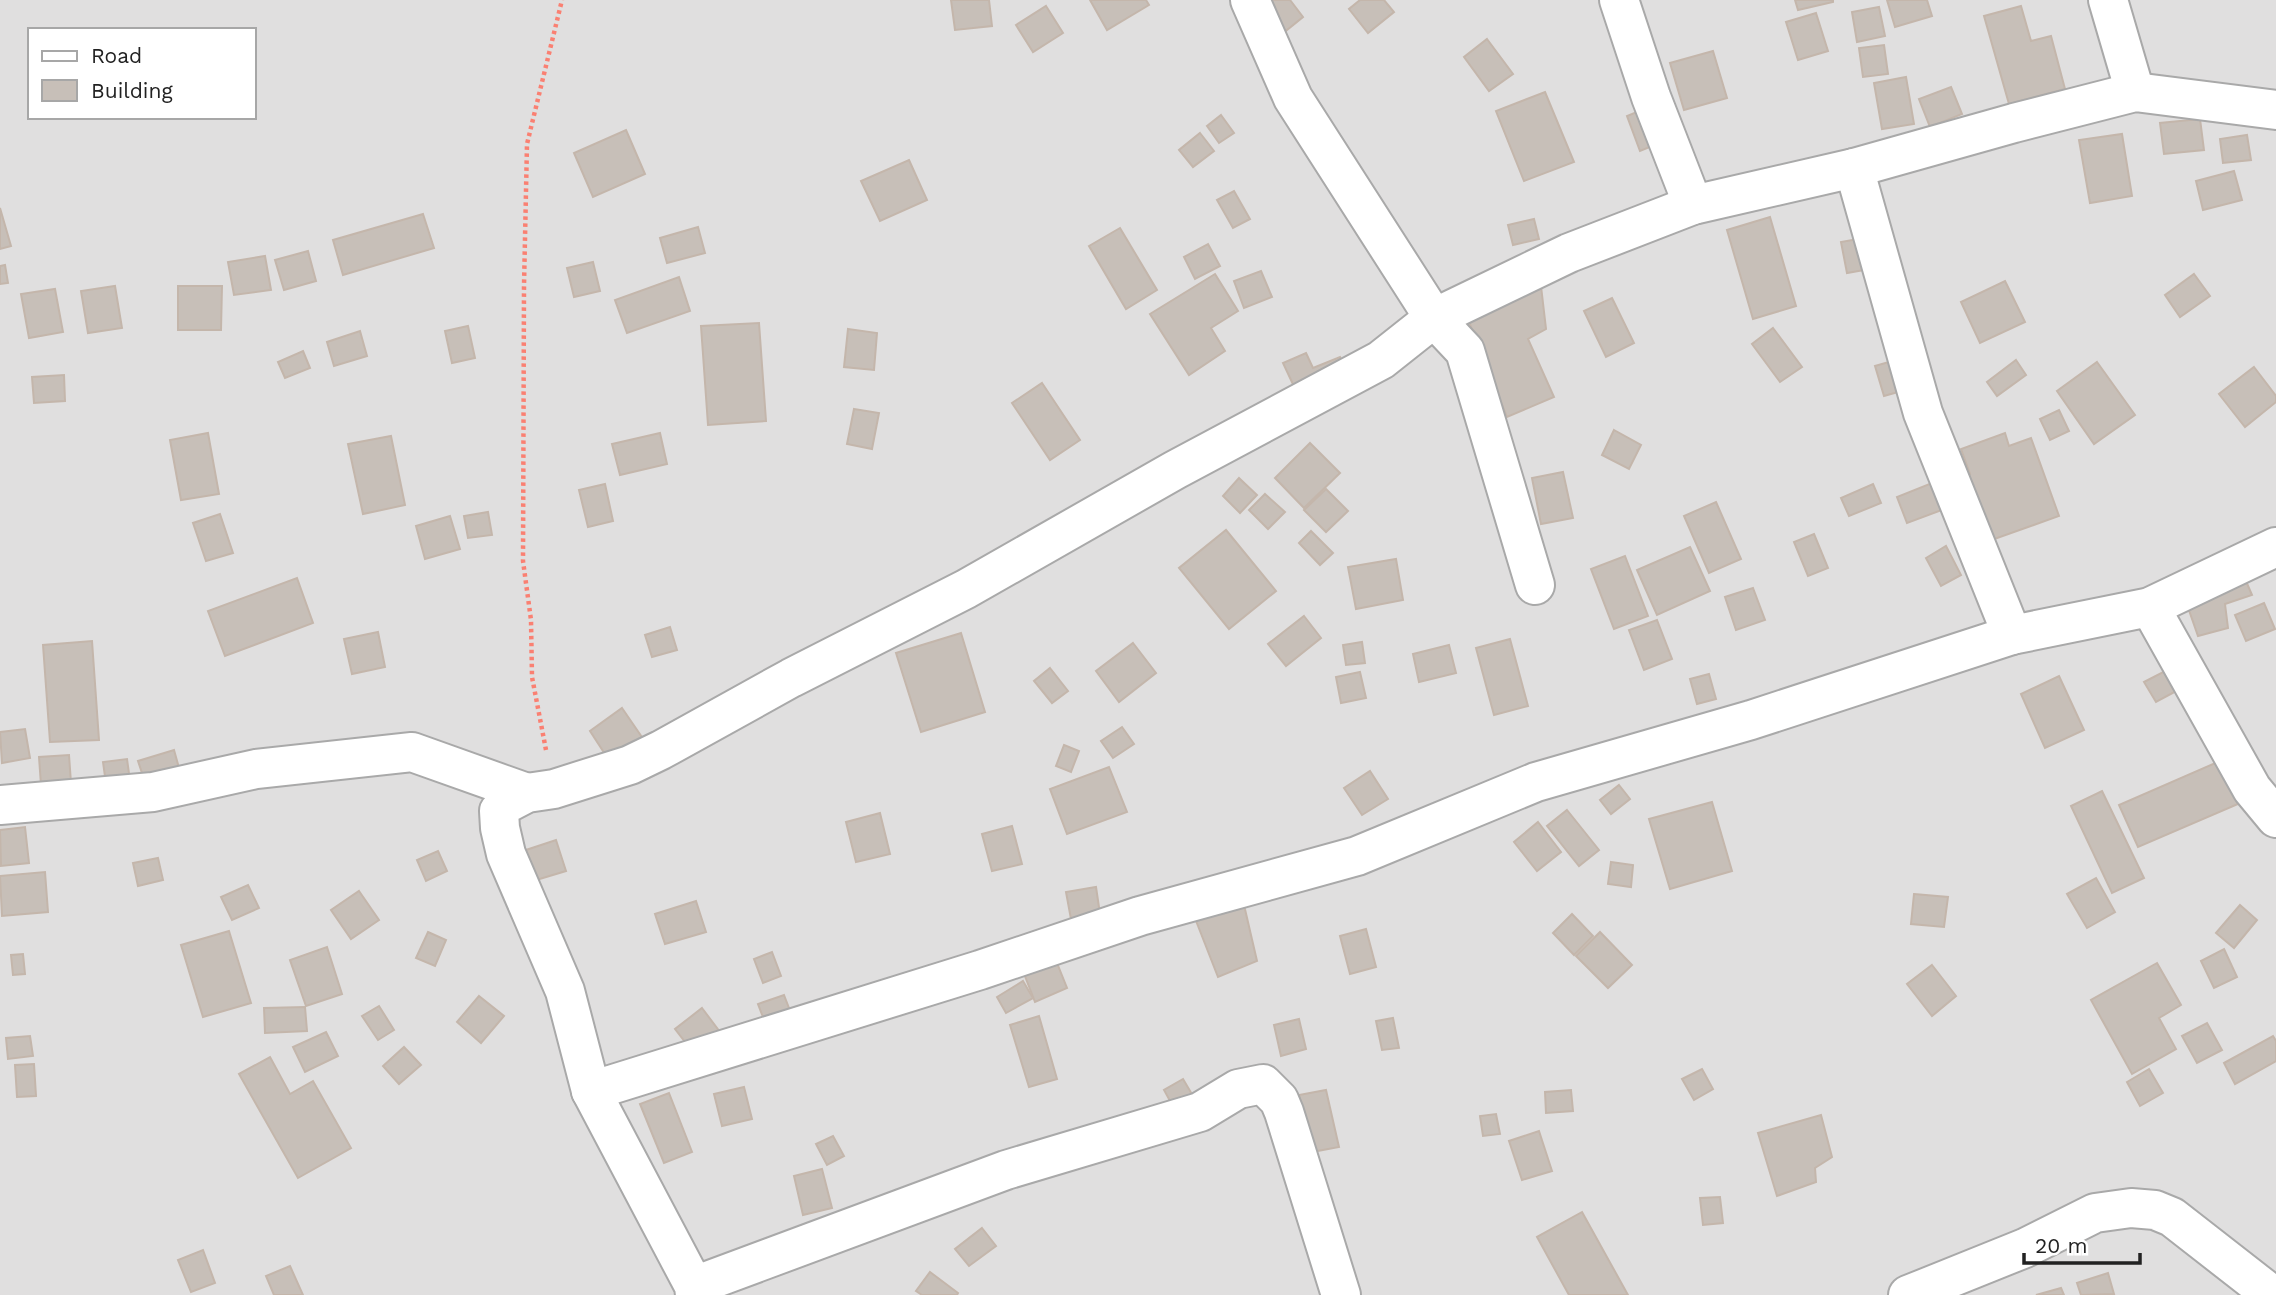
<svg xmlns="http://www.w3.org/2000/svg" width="2276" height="1295" font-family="'Work Sans',sans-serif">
	<rect width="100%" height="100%" fill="#f2efe9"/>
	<path fill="#e0dfdf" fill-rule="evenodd" d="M 0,0 L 2276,0 L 2276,1295 L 0,1295 ZM 30,30 L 254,30 L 254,117 L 30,117 Z"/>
	<g fill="#c7bfb8" stroke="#c4b6ab" stroke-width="2">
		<path d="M 951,0 L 989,0 L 992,26 L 955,30 Z"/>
		<path d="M 1090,0 L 1146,0 L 1149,5 L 1107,30 Z"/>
		<path d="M 1271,0 L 1290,0 L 1303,17 L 1282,34 L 1262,8 Z"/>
		<path d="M 1360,0 L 1384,0 L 1394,12 L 1368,33 L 1349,9 Z"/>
		<path d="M 1795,0 L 1833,0 L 1833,2 L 1798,10 Z"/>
		<path d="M 1887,0 L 1927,0 L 1932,16 L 1895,27 Z"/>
		<path d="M 1046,6 L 1063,33 L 1033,52 L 1016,25 Z"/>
		<path d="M 2021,6 L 2031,41 L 2051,36 L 2065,89 L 2009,104 L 1984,16 Z"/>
		<path d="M 1879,7 L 1885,36 L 1857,42 L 1852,12 Z"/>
		<path d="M 1816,13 L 1828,51 L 1798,60 L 1786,22 Z"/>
		<path d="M 1487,39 L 1513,74 L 1489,91 L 1464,57 Z"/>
		<path d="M 1884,45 L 1888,74 L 1863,77 L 1859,48 Z"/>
		<path d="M 1713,51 L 1727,98 L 1684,110 L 1670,63 Z"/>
		<path d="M 1906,77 L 1914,124 L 1882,129 L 1874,83 Z"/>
		<path d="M 1951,87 L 1962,114 L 1930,127 L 1919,99 Z"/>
		<path d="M 1545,92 L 1574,162 L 1524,181 L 1496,111 Z"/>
		<path d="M 1649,107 L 1662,142 L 1640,151 L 1627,116 Z"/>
		<path d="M 1221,115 L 1234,133 L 1219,143 L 1207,126 Z"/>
		<path d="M 2200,119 L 2204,150 L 2164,154 L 2160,123 Z"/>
		<path d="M 626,130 L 645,174 L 593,197 L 574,153 Z"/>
		<path d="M 1200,133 L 1214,151 L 1193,167 L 1179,150 Z"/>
		<path d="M 2122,134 L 2132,196 L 2090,203 L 2079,140 Z"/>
		<path d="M 2247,135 L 2251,160 L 2223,163 L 2220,139 Z"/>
		<path d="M 909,160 L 927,200 L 880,221 L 861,181 Z"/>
		<path d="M 2234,171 L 2242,200 L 2203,210 L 2196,181 Z"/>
		<path d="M 1234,191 L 1250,219 L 1233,228 L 1217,200 Z"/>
		<path d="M 0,208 L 11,246 L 0,249 Z"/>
		<path d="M 423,214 L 434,248 L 343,275 L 333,240 Z"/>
		<path d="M 1770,217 L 1796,306 L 1753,319 L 1727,230 Z"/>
		<path d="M 1534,219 L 1539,239 L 1513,245 L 1508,225 Z"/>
		<path d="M 698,227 L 705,253 L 667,263 L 660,238 Z"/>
		<path d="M 1120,228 L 1157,290 L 1126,309 L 1089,246 Z"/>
		<path d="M 1864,238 L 1870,269 L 1847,273 L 1841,242 Z"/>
		<path d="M 1208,244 L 1220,266 L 1195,279 L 1184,257 Z"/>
		<path d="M 308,251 L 316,281 L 284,290 L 275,260 Z"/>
		<path d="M 265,256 L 271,290 L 234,295 L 228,262 Z"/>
		<path d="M 593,262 L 600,291 L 574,297 L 567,268 Z"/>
		<path d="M 5,265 L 8,283 L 0,284 L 0,266 Z"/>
		<path d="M 1261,271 L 1272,297 L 1244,308 L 1234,281 Z"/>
		<path d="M 1215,274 L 1238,311 L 1211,328 L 1225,351 L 1189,375 L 1150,314 Z"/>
		<path d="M 2194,274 L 2210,296 L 2180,317 L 2165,295 Z"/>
		<path d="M 679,277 L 690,311 L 627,333 L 615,300 Z"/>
		<path d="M 2005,281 L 2025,322 L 1980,343 L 1961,302 Z"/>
		<path d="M 115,286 L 122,328 L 88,333 L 81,291 Z"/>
		<path d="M 178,286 L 222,286 L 221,330 L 178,330 Z"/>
		<path d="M 1541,286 L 1546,329 L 1528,339 L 1554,397 L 1507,417 L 1464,309 Z"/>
		<path d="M 55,289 L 63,332 L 29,338 L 21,294 Z"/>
		<path d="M 1612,298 L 1634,343 L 1606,357 L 1584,311 Z"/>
		<path d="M 759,323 L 766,421 L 708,425 L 701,326 Z"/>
		<path d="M 468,326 L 475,358 L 452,363 L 445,331 Z"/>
		<path d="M 1773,328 L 1802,367 L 1780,382 L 1752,344 Z"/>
		<path d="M 848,329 L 877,333 L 874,370 L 844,367 Z"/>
		<path d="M 360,331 L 367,356 L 334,366 L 327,342 Z"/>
		<path d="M 303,351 L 310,368 L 285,378 L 278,362 Z"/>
		<path d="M 1306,353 L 1313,368 L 1340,357 L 1346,371 L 1297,393 L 1283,363 Z"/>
		<path d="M 1896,360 L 1905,390 L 1884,396 L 1875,366 Z"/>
		<path d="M 2016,360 L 2026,375 L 1997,396 L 1987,382 Z"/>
		<path d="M 2097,362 L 2135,415 L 2094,444 L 2057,391 Z"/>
		<path d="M 2254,367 L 2276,396 L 2276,402 L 2245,427 L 2219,394 Z"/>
		<path d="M 64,375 L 65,401 L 34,403 L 32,377 Z"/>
		<path d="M 1042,383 L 1080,440 L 1050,460 L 1012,403 Z"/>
		<path d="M 854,409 L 879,413 L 872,449 L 847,444 Z"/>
		<path d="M 2059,410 L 2069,431 L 2050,440 L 2040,419 Z"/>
		<path d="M 1614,430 L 1641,445 L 1629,469 L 1602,455 Z"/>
		<path d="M 208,433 L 219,494 L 181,500 L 170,440 Z"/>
		<path d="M 660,433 L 667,464 L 620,475 L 612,444 Z"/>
		<path d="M 2005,433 L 2009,446 L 2031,438 L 2059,516 L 1986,542 L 1963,477 L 1970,474 L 1961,449 Z"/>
		<path d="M 391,436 L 405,505 L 363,514 L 348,444 Z"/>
		<path d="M 1310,443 L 1340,473 L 1304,508 L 1275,478 Z"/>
		<path d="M 1563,472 L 1573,518 L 1541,524 L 1532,478 Z"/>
		<path d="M 1239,478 L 1257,495 L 1240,513 L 1223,496 Z"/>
		<path d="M 1932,483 L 1942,510 L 1907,523 L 1897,497 Z"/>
		<path d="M 605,484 L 613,521 L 588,527 L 579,490 Z"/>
		<path d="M 1873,484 L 1881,503 L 1849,516 L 1841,498 Z"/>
		<path d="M 1326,489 L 1348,511 L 1326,532 L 1304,510 Z"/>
		<path d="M 1265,494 L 1285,512 L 1268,529 L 1249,510 Z"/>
		<path d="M 1716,502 L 1741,559 L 1709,573 L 1684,516 Z"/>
		<path d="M 488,512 L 492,535 L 468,538 L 464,516 Z"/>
		<path d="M 220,514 L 233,553 L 206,561 L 193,523 Z"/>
		<path d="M 450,516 L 460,549 L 425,559 L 416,526 Z"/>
		<path d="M 1226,530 L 1276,591 L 1229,629 L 1179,568 Z"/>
		<path d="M 1311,531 L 1333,553 L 1320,565 L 1299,543 Z"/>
		<path d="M 1814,534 L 1828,568 L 1808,576 L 1794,542 Z"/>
		<path d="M 1946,546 L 1961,575 L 1941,586 L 1926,558 Z"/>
		<path d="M 1690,547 L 1710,591 L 1657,615 L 1637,570 Z"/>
		<path d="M 1625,556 L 1648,616 L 1614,629 L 1591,569 Z"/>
		<path d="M 1396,559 L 1403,600 L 1356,609 L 1348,567 Z"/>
		<path d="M 2242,572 L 2252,595 L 2225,604 L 2228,628 L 2198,636 L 2183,593 Z"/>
		<path d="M 297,578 L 313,623 L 225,656 L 208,611 Z"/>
		<path d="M 1753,588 L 1765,620 L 1736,630 L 1725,597 Z"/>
		<path d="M 2264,603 L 2275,629 L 2246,641 L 2235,615 Z"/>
		<path d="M 1304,616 L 1321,638 L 1286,666 L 1268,644 Z"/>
		<path d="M 1657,620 L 1672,659 L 1644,670 L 1629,630 Z"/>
		<path d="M 670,627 L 677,650 L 652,657 L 645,635 Z"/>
		<path d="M 378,632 L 385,667 L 352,674 L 344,639 Z"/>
		<path d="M 961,633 L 985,712 L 921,732 L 896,653 Z"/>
		<path d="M 1510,639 L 1528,706 L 1494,715 L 1476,648 Z"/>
		<path d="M 92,641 L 99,740 L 50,742 L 43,645 Z"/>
		<path d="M 1362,642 L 1365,663 L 1346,665 L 1343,645 Z"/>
		<path d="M 1133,643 L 1156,673 L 1119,702 L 1096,671 Z"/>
		<path d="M 1449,645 L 1456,673 L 1419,682 L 1413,654 Z"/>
		<path d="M 1050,668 L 1068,691 L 1052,703 L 1034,681 Z"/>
		<path d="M 2169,669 L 2180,689 L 2156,702 L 2144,682 Z"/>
		<path d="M 1360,672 L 1366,698 L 1341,703 L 1336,677 Z"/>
		<path d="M 1709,674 L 1716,699 L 1697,704 L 1690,679 Z"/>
		<path d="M 2059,676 L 2084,730 L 2045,748 L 2021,694 Z"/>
		<path d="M 622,708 L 648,746 L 614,768 L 590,731 Z"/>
		<path d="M 1122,727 L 1134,744 L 1113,758 L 1101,741 Z"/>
		<path d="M 25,729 L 30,758 L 2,763 L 0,732 Z"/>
		<path d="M 1064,745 L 1079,751 L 1071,772 L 1056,766 Z"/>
		<path d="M 174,750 L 181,775 L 146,785 L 138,761 Z"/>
		<path d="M 69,755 L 72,797 L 42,799 L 39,757 Z"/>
		<path d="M 127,759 L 131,788 L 107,791 L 103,762 Z"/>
		<path d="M 2220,761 L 2238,804 L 2138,847 L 2119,805 Z"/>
		<path d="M 1109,767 L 1127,812 L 1067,834 L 1050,789 Z"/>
		<path d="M 1370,771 L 1388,799 L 1362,815 L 1344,788 Z"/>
		<path d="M 1619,785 L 1630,799 L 1611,814 L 1600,800 Z"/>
		<path d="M 2102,791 L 2144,878 L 2112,893 L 2071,806 Z"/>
		<path d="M 1712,802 L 1732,871 L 1670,889 L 1649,819 Z"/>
		<path d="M 1567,810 L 1599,850 L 1579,866 L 1547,826 Z"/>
		<path d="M 880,813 L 890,854 L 856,862 L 846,822 Z"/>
		<path d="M 1538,822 L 1561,852 L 1537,871 L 1514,842 Z"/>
		<path d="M 1012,826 L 1022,864 L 992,871 L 982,834 Z"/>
		<path d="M 25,827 L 29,863 L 1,866 L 0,830 Z"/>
		<path d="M 556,840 L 566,871 L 533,881 L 523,851 Z"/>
		<path d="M 438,851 L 447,871 L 426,881 L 417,860 Z"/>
		<path d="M 158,858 L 163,880 L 138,886 L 133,863 Z"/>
		<path d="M 1611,862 L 1633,865 L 1631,887 L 1608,884 Z"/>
		<path d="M 45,872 L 48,912 L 2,916 L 0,876 Z"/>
		<path d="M 2096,878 L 2115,912 L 2087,928 L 2067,894 Z"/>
		<path d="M 248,885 L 259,908 L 232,920 L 221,897 Z"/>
		<path d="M 1096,887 L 1100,914 L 1071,919 L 1066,892 Z"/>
		<path d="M 359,891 L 379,920 L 351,939 L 331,910 Z"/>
		<path d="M 1241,892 L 1257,961 L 1218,977 L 1191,908 Z"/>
		<path d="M 1914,894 L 1948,897 L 1944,927 L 1911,924 Z"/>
		<path d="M 696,901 L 706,932 L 665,944 L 655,914 Z"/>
		<path d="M 2240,905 L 2257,920 L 2234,948 L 2216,933 Z"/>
		<path d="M 1572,914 L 1593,936 L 1574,955 L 1553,933 Z"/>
		<path d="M 1366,929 L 1376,967 L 1350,974 L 1340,936 Z"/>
		<path d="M 229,931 L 251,1003 L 203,1017 L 181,945 Z"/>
		<path d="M 428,932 L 446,940 L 435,966 L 416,958 Z"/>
		<path d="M 1600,932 L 1632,965 L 1608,988 L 1576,956 Z"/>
		<path d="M 327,947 L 342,994 L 306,1006 L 290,960 Z"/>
		<path d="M 2224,949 L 2237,977 L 2214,988 L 2201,961 Z"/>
		<path d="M 772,952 L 781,976 L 763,983 L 754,959 Z"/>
		<path d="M 23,954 L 25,974 L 13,975 L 11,955 Z"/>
		<path d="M 1055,958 L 1067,988 L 1035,1002 L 1023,971 Z"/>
		<path d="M 2157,963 L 2181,1005 L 2159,1018 L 2176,1049 L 2132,1074 L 2091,1000 Z"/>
		<path d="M 1932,965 L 1956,996 L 1932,1016 L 1907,984 Z"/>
		<path d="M 1023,981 L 1033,998 L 1006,1013 L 997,997 Z"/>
		<path d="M 784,995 L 792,1016 L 766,1025 L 758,1004 Z"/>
		<path d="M 479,996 L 504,1016 L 481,1043 L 457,1022 Z"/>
		<path d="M 379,1006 L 394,1030 L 378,1040 L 362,1016 Z"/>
		<path d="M 305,1007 L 307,1031 L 265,1033 L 264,1008 Z"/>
		<path d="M 702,1008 L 723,1036 L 696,1056 L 675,1029 Z"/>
		<path d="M 1039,1016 L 1057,1079 L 1029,1087 L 1010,1025 Z"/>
		<path d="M 1393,1018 L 1399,1048 L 1382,1050 L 1376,1021 Z"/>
		<path d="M 1299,1019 L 1306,1049 L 1281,1056 L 1274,1025 Z"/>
		<path d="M 2207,1023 L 2222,1050 L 2197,1063 L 2182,1036 Z"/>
		<path d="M 326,1032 L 338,1056 L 305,1072 L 293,1047 Z"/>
		<path d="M 30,1036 L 33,1056 L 8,1059 L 6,1038 Z"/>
		<path d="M 2273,1036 L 2276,1041 L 2276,1061 L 2235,1084 L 2224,1063 Z"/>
		<path d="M 404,1047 L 421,1065 L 399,1084 L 383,1066 Z"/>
		<path d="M 270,1057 L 290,1094 L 313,1081 L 351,1148 L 298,1178 L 239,1074 Z"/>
		<path d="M 34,1064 L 36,1096 L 17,1097 L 15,1065 Z"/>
		<path d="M 1702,1069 L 1713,1089 L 1694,1100 L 1682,1079 Z"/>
		<path d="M 2149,1069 L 2163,1093 L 2140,1106 L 2127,1082 Z"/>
		<path d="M 1183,1079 L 1196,1101 L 1176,1112 L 1164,1090 Z"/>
		<path d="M 744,1087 L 752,1119 L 722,1126 L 714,1094 Z"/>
		<path d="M 1326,1090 L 1339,1147 L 1312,1152 L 1299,1095 Z"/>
		<path d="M 1571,1090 L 1573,1111 L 1546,1113 L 1545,1092 Z"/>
		<path d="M 669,1093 L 692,1152 L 664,1163 L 640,1104 Z"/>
		<path d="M 1496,1114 L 1500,1134 L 1483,1136 L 1480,1116 Z"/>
		<path d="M 1821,1115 L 1832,1157 L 1815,1168 L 1816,1182 L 1777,1196 L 1758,1133 Z"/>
		<path d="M 1539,1131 L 1552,1171 L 1522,1180 L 1509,1141 Z"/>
		<path d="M 833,1136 L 844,1156 L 827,1165 L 816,1144 Z"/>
		<path d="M 822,1169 L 832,1208 L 803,1215 L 794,1176 Z"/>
		<path d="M 1720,1197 L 1723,1223 L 1703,1225 L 1700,1198 Z"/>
		<path d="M 1582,1212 L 1628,1295 L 1569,1295 L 1537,1237 Z"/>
		<path d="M 982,1228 L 996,1246 L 969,1266 L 955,1249 Z"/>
		<path d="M 203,1250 L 215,1283 L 191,1292 L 178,1260 Z"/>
		<path d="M 290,1266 L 303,1295 L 274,1295 L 266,1276 Z"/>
		<path d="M 930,1272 L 958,1293 L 957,1295 L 922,1295 L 916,1291 Z"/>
		<path d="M 2108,1273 L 2114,1294 L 2081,1295 L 2077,1283 Z"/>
		<path d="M 2061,1288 L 2064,1295 L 2036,1295 Z"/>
	</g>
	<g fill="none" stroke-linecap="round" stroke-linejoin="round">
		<g stroke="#a9a9a9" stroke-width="42">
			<g id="minor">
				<path d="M 1250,0 L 1293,98 L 1434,318 L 1465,351 L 1535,585"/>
				<path d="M 1619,0 L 1651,97 L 1693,205"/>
				<path d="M 2108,0 L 2135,92"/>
				<path d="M 1854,168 L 1923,413 L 2012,635"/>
				<path d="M 2150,607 L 2252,789 L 2276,818"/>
				<path d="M 0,805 L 153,792 L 256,769 L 412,752 L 527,793"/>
				<path d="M 591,1091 L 980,970 L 1140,916 L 1357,856 L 1536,782 L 1751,720 L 2012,635 L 2150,607 L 2276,547"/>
				<path d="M 694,1286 L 1006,1170 L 1200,1112 L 1238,1089 L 1263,1084 L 1279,1100 L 1284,1112 L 1341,1295"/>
				<path d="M 695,1295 L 694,1286 L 591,1091 L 565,991 L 506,854 L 500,828 L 499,811 L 506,804 L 527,793 L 554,789 L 630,765 L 661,750 L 791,678 L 966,589 L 1175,470 L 1381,360 L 1434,318 L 1569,253 L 1693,205 L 1854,168 L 2014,123 L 2135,92 L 2276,110"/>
				<path d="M 1908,1295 L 2025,1248 L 2095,1213 L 2131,1208 L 2155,1210 L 2172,1217 L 2272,1295"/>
			</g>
		</g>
		<path stroke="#fa8072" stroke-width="4.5" stroke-dasharray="3.5 3.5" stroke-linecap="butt" d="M 546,750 L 532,677 L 531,620 L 523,561 L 524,286 L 527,144 L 562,0"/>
		<use href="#minor" stroke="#fff" stroke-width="38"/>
	</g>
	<rect x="28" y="28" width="228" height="91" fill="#ffffff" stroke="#a7a7a7" stroke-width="2"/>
	<rect x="42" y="51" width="35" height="10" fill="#ffffff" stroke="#a7a7a7" stroke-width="2"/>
	<text x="91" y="63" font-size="21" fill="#222222">Road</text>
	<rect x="42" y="80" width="35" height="21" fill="#c7bfb8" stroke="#a7a7a7" stroke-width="2"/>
	<text x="91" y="98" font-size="21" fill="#222222">Building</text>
	<path d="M2024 1253v10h116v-10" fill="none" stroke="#222222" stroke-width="3.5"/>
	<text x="2035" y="1253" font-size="21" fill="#222222" stroke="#ffffff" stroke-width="5" paint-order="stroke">20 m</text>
</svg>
